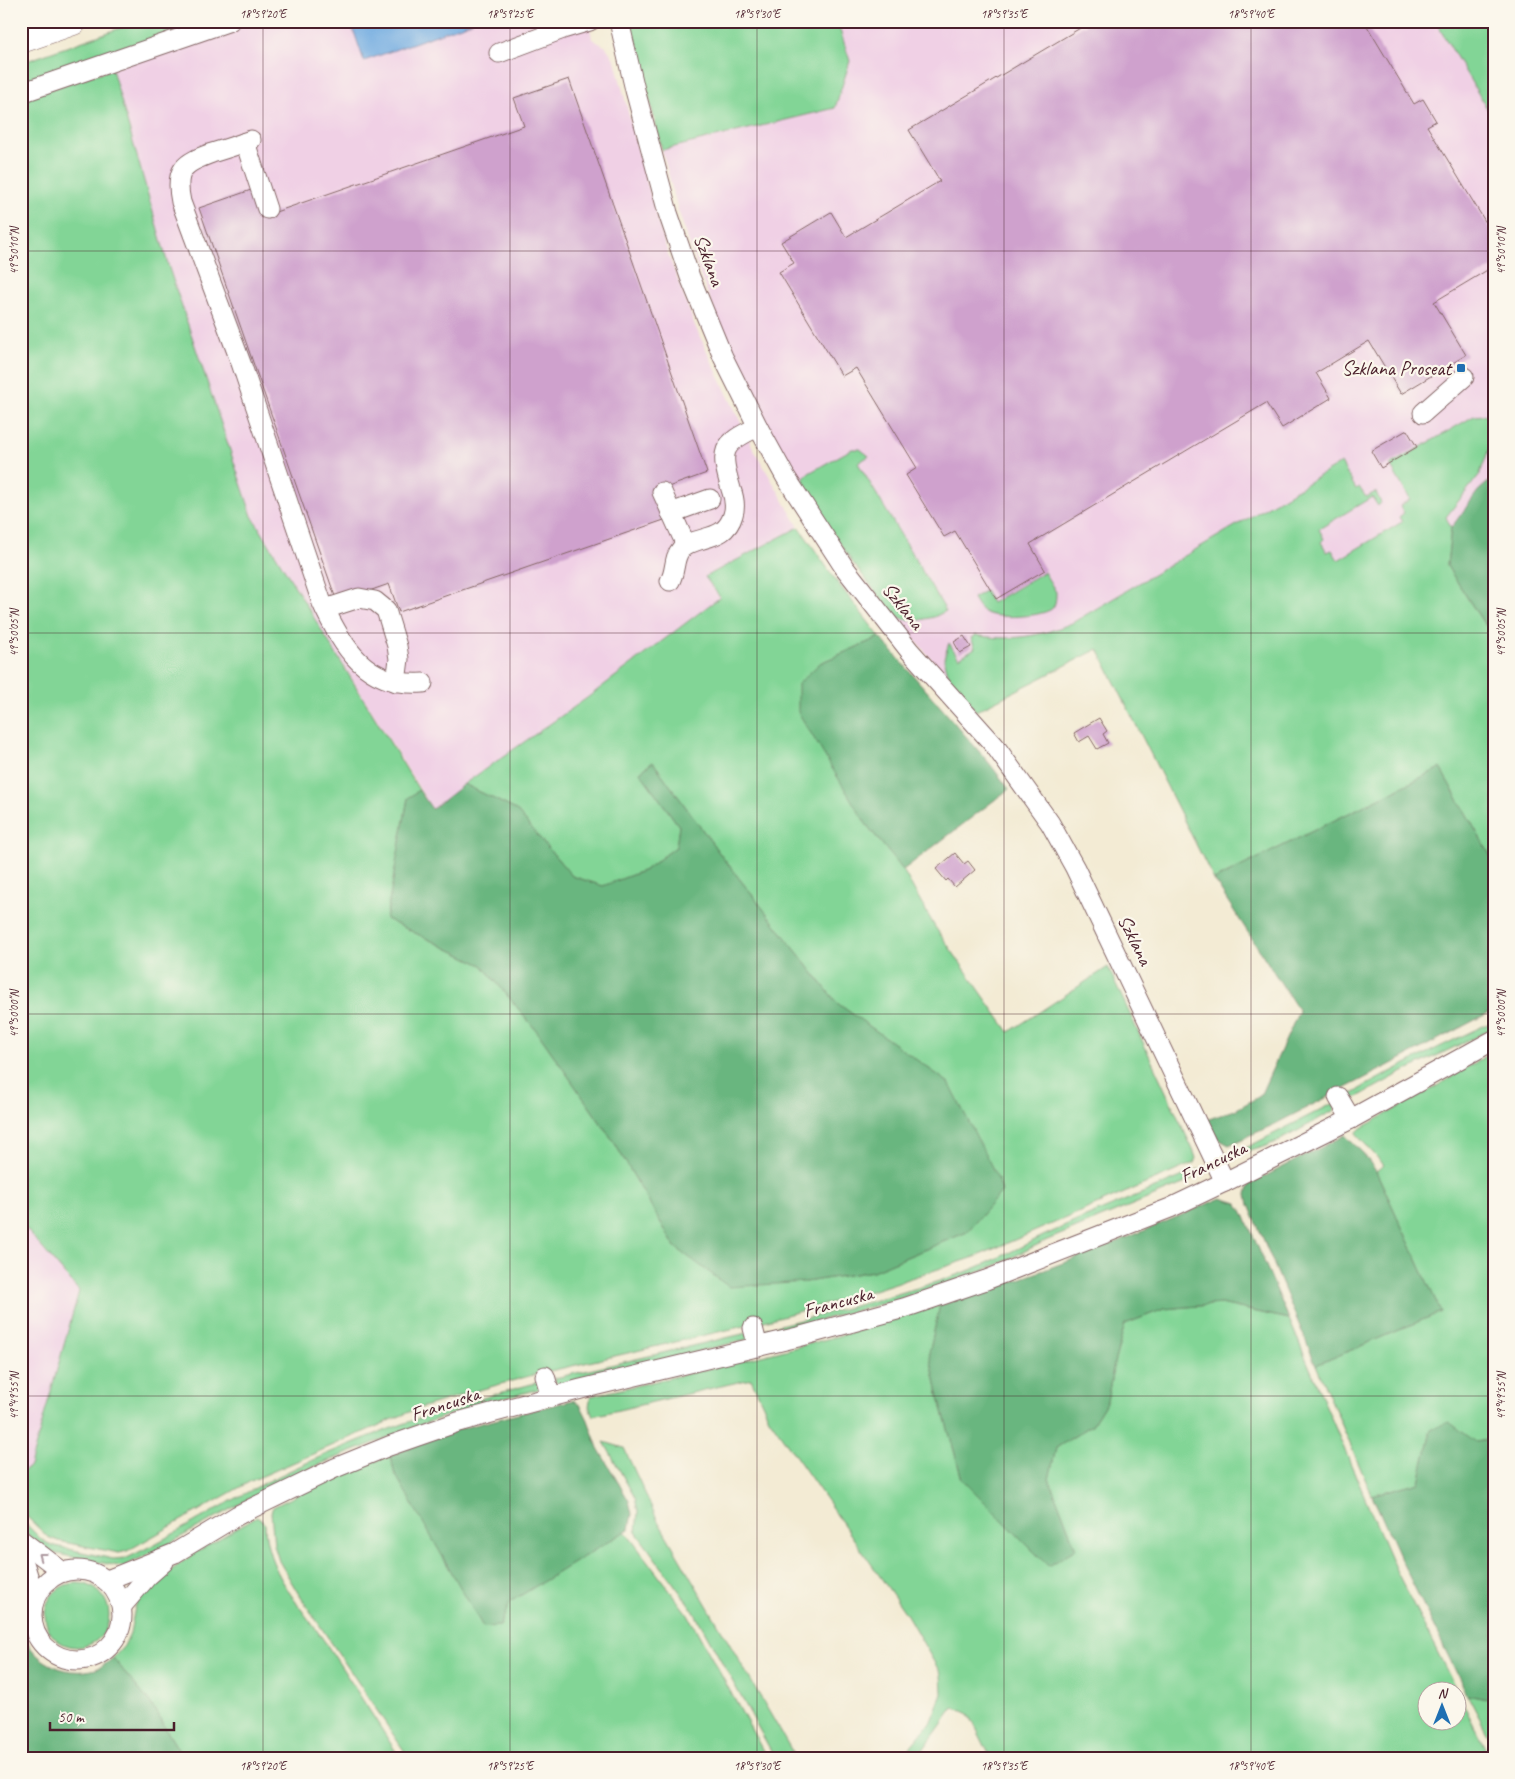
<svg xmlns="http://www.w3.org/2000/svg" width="1515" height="1779" font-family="Caveat,sans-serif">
	<rect width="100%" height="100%" fill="#fbf7ec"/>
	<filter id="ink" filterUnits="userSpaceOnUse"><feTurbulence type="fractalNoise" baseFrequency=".02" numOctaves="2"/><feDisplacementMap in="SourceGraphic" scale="10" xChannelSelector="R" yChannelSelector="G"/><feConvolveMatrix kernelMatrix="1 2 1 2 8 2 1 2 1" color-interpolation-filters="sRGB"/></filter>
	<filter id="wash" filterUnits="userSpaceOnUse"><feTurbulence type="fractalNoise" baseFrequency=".0096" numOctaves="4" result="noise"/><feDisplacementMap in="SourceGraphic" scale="20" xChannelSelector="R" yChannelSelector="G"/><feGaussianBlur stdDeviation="1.12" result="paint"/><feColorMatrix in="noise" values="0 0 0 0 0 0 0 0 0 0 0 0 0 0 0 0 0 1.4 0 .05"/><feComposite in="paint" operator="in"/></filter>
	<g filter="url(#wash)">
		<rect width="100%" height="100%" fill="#f3ebd4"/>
		<g fill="#f0d0e5">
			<path d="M 243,21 L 589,21 L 592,39 L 606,47 L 615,60 L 637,147 L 657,219 L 668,254 L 695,326 L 754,450 L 799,527 L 705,577 L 720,597 L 587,698 L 464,784 L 432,809 L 252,516 L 169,268 L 112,69 Z"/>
			<path d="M 837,21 L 1435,21 L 1494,120 L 1494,477 L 1478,491 L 1379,664 L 1277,547 L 976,711 L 892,613 L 794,474 L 766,423 L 733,355 L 700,275 L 678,210 L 662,150 L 835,108 L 850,61 Z"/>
			<path d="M 21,1223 L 79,1291 L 30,1466 L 21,1473 Z"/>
		</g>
		<g fill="#82d596" stroke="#667a60">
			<path d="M 140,21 L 211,21 L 21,85 L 21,63 Z"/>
			<path d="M 630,21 L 837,21 L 850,61 L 835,108 L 662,150 Z"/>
			<path d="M 1435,21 L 1494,21 L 1494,120 Z"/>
			<path d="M 112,69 L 169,268 L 252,516 L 419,790 L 408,798 L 386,919 L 482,965 L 536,1030 L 614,1142 L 675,1247 L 806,1282 L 873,1271 L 967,1232 L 949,1083 L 837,1003 L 720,854 L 653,762 L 640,772 L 679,826 L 676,847 L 645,870 L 603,886 L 572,876 L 516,810 L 464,784 L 587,698 L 720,597 L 705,577 L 799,527 L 837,582 L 880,637 L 820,663 L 866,824 L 903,870 L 935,927 L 1009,1032 L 1108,967 L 1194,1152 L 1196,1158 L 1194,1163 L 975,1257 L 862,1294 L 757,1323 L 533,1375 L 465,1394 L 414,1410 L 251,1481 L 127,1551 L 119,1553 L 58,1541 L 48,1537 L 26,1516 L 27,1513 L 21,1509 L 21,1473 L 30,1466 L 79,1291 L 21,1223 L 21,99 Z"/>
			<path d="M 1484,415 L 1494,420 L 1494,434 L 1480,474 L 1446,517 L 1451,528 L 1447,566 L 1484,624 L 1494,628 L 1494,862 L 1440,768 L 1214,880 L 1098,649 L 976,711 L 948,678 L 949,677 L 944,658 L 949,643 L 959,658 L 975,648 L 971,638 L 976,635 C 1009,642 1042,636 1072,623 L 1341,463 L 1356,489 L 1359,487 L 1366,497 L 1376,492 L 1381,503 L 1378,506 L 1372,497 L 1319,529 L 1324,539 L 1321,542 L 1327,552 L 1332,550 L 1338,560 L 1402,522 L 1399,517 L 1404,513 L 1400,506 L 1410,499 L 1390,465 L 1474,416 Z"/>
			<path d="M 852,449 L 860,449 L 869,456 L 858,463 L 946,611 L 934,617 L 916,621 L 903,619 L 892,613 L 853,563 L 803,488 L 804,478 L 809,473 Z"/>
			<path d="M 1044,572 L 1056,592 C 1056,598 1056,607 1050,610 C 1037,617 999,619 986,613 C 980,610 976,604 973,598 L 985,591 L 992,603 Z"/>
			<path d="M 1494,1021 L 1494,1028 L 1403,1072 L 1352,1100 L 1348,1097 L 1349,1095 C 1396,1068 1444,1044 1494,1021 Z"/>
			<path d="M 1494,1051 L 1494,1439 L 1476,1442 L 1431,1430 L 1419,1482 L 1372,1495 L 1316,1365 L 1441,1312 L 1376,1171 L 1384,1165 L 1357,1135 L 1357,1132 L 1361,1128 L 1427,1092 Z"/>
			<path d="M 1334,1103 L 1335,1110 C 1312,1122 1263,1154 1238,1152 Z"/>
			<path d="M 1200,1169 L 1197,1175 L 1188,1182 L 1045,1241 L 1001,1263 L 966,1277 L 896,1300 L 764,1335 L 762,1332 L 764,1329 C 832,1312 902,1295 968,1271 C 994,1261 1018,1248 1043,1236 C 1095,1212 1148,1191 1200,1169 Z"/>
			<path d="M 1221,1304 L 1289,1319 L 1395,1568 L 1457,1691 L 1428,1692 L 1428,1722 L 1458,1722 L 1458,1693 L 1490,1758 L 991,1758 L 969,1714 L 954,1707 L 917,1758 L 901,1758 L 930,1723 L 942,1694 L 941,1674 L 907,1615 L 769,1418 L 751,1379 L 593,1416 L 589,1406 L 591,1396 C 708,1369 827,1343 940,1305 L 929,1353 L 939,1397 L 962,1479 L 1076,1549 L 1049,1479 L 1056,1448 L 1092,1425 L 1107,1401 L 1114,1363 L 1125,1324 L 1164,1309 Z"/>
			<path d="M 747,1333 L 749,1339 L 559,1385 L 555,1381 L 555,1378 Z"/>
			<path d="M 539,1382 L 539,1389 L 472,1407 L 417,1426 L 318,1465 L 263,1491 L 170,1543 L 123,1567 L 53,1553 L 28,1535 L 21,1528 L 21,1519 L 42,1540 L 51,1545 L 113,1559 L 127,1558 C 173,1536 216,1508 261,1485 C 350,1439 443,1408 539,1382 Z"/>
			<path d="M 604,1442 L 624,1448 L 658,1521 L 796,1758 L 775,1758 L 693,1610 L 636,1532 L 638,1512 L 635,1498 Z"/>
			<path d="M 391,1455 L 394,1472 L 500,1626 L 509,1602 L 625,1531 L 688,1615 L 767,1758 L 409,1758 L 298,1593 L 279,1561 L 274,1545 L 271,1512 L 273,1507 L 338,1475 Z"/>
			<path d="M 257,1516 L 265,1524 C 265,1569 300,1606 325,1642 C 350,1680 375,1719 400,1758 L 183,1758 L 151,1704 L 113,1658 L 124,1646 L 130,1633 L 135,1607 L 139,1598 L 146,1589 L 193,1554 Z"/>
			<circle cx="77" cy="1615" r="32"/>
			<path d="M 1467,1694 L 1487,1698 L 1494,1694 L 1494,1746 Z"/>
		</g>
		<g fill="#69b67f" stroke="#5a6a55">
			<path d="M 1494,477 L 1494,628 L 1485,625 L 1447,566 L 1451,528 L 1478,491 Z"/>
			<path d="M 880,637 L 990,764 L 1009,789 L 903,870 L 866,824 L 798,712 L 798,684 L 820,663 Z"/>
			<path d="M 653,762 L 720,854 L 837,1003 L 949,1083 L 998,1179 L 1002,1191 L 967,1232 L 873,1271 L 806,1282 L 729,1287 L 675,1247 L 614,1142 L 536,1030 L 482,965 L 386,919 L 408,798 L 419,790 L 432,809 L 464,784 L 516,810 L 572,876 L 603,886 L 645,870 L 676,847 L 679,826 L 640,772 Z"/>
			<path d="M 1440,768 L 1494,862 L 1494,1010 L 1363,1079 L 1273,1125 L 1229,1145 L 1218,1139 L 1206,1120 L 1235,1110 L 1260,1096 L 1299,1011 L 1214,880 Z"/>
			<path d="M 1345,1135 L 1363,1153 L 1376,1171 L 1441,1312 L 1316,1365 L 1249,1205 L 1247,1194 L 1250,1184 Z"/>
			<path d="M 1221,1198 L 1237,1203 L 1242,1210 L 1289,1319 L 1221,1304 L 1164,1309 L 1125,1324 L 1114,1363 L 1107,1401 L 1092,1425 L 1056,1448 L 1049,1479 L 1076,1549 L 1048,1566 L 962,1479 L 939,1397 L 929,1353 L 940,1305 C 1037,1276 1129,1238 1221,1198 Z"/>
			<path d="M 573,1400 L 581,1406 L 588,1420 L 598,1448 L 629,1501 L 632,1514 L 629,1529 L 510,1602 L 500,1626 L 483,1627 L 394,1472 L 391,1455 L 459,1429 Z"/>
			<path d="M 1449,1422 L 1476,1442 L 1494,1439 L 1494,1694 L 1487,1698 L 1467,1694 L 1402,1562 L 1372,1495 L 1419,1482 L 1431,1430 Z"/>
			<path d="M 22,1604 C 22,1612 20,1621 22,1628 C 29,1661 65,1678 96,1669 C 102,1667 108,1662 113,1658 L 151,1704 L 183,1758 L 21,1758 Z"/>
		</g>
		<path fill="#71abe1" stroke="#5e6586" d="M 365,21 L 472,21 L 472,22 L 364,61 L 352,26 Z"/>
		<g id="blocks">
			<g fill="#cfa1cd">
				<path d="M 1092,21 L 1364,21 L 1414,104 L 1423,99 L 1436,121 L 1427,126 L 1494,236 L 1494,266 L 1434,302 L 1466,355 L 1401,394 L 1369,341 L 1316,373 L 1331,398 L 1282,428 L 1266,403 L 1030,544 L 1045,570 L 996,599 L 955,531 L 944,537 L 906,475 L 917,468 L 856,368 L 842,376 L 779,272 L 794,263 L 781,242 L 831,212 L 846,237 L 940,181 L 909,130 Z"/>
				<path d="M 569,79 L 707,473 L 654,492 L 664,520 L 399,612 L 389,584 L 337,602 L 199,208 L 254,189 L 264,216 L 524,126 L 514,98 Z"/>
				<path d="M 1407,430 L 1417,447 L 1381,468 L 1371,451 Z"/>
				<path d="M 964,636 L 971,647 L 960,653 L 954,642 Z"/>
				<path d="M 1099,718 L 1107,731 L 1103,734 L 1108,743 L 1097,749 L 1089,736 L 1079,742 L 1074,733 Z"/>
				<path d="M 955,853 L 964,864 L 968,861 L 975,870 L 955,887 L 948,879 L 946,881 L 936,869 Z"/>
			</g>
		</g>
	</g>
	<g filter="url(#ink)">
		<use href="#blocks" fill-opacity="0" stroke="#856666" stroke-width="1"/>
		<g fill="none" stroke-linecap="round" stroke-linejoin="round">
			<g stroke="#856666" stroke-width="21">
				<g id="minor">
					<path d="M 619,21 L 635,90 L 668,213 L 690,277 L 723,357 L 758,427 L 785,476 L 844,567 L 909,650 L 995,746 L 1050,823 L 1075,868 L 1225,1182"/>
					<path d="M 499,53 L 563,29 L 590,21"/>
					<path d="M 21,93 L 230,21"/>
					<path d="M 251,140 C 238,145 225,149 212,153 C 184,163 174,169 181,202 L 241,363 L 322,603 C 343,648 366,687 423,683"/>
					<path d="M 245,142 L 267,209"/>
					<path d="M 1423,413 L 1464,377"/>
					<path d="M 662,492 L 686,545"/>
					<path d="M 671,513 L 710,499"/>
					<path d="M 670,581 C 676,571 673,558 681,549 C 697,534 725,543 733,515 C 736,506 734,497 731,489 C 720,451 720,444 758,427"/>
					<path d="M 325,609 L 359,598 L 375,601 L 386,610 L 397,646 L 399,659 L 396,682"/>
					<path d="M 1338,1097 L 1351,1119"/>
					<path d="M 753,1328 L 758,1347"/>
					<path d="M 545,1376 L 551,1397"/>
					<path d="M 21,1540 L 63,1572"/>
					<path d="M 21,1560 L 25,1566 L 35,1598"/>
					<circle cx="77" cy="1615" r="45"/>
					<path d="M 107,1580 L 175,1553 L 238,1515 L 335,1468 L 389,1446 L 458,1422 L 581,1389 L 798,1337 L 904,1308 L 986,1280 L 1170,1208 L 1231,1179 L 1351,1119 L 1494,1040"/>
					<path d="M 122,1606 L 147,1577 L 164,1562"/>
				</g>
			</g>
			<g stroke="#856666" stroke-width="29">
				<path id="highway" d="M 21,39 L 73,21"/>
			</g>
			<use href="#minor" stroke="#fff" stroke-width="19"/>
			<use href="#highway" stroke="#fff" stroke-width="28"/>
		</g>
		<defs><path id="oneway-chevron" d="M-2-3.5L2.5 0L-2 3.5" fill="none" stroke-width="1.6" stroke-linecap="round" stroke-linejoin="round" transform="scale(1.25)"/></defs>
		<use stroke="#ae9aa0" href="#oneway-chevron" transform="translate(42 1556) rotate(-143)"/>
	</g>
	<path fill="none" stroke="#4a1f2b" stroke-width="1" stroke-opacity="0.45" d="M 263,21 L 263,1758M 510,21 L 510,1758M 757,21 L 757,1758M 1004,21 L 1004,1758M 1251,21 L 1251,1758M 21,251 L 1494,251M 21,633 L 1494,633M 21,1014 L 1494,1014M 21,1396 L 1494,1396"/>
	<rect fill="#1f6fb2" stroke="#fbf7ec" stroke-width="2" x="1456" y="363" width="10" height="10" rx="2.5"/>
	<g text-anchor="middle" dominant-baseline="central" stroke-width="4.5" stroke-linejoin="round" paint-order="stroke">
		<g font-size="20" fill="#4a1f2b" stroke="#fbf7ec">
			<text transform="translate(709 260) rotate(70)">Szklana</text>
			<text transform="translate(903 606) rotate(52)">Szklana</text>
			<text transform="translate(1135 940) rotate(64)">Szklana</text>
			<text transform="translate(1213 1162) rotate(-26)">Francuska</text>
			<text transform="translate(838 1302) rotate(-15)">Francuska</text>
			<text transform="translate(445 1404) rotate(-18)">Francuska</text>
		</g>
		<g font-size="20" fill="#4a1f2b" stroke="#fbf7ec" text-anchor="end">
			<text x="1451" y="368">Szklana Proseat</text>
		</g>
	</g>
	<rect width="1515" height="1779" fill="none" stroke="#fbf7ec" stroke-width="55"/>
	<g transform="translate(1442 1706)"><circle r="24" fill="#fbf7ec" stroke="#b4a19f"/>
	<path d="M0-4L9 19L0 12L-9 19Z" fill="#1f6fb2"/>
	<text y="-8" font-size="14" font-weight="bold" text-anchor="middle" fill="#4a1f2b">N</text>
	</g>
	<path d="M50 1722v8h124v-8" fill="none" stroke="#4a1f2b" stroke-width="2.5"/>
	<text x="58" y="1722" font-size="15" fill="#4a1f2b" stroke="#fbf7ec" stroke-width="4" paint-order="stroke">50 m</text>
	<rect x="28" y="28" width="1460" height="1724" fill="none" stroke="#4a1f2b" stroke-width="2"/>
	<g font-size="12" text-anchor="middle" fill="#4a1f2b">
		<text x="263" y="18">18°59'20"E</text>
		<text x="510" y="18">18°59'25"E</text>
		<text x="757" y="18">18°59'30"E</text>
		<text x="1004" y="18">18°59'35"E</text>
		<text x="1251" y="18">18°59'40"E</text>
		<text transform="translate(14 251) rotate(-90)" y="4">49°50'10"N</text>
		<text transform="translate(1501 251) rotate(-90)" y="4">49°50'10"N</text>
		<text transform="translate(14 633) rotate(-90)" y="4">49°50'05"N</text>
		<text transform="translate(1501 633) rotate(-90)" y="4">49°50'05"N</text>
		<text transform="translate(14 1014) rotate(-90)" y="4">49°50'00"N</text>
		<text transform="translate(1501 1014) rotate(-90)" y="4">49°50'00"N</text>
		<text transform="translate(14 1396) rotate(-90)" y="4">49°49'55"N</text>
		<text transform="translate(1501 1396) rotate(-90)" y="4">49°49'55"N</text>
		<text x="263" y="1770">18°59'20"E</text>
		<text x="510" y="1770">18°59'25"E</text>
		<text x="757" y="1770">18°59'30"E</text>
		<text x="1004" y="1770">18°59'35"E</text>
		<text x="1251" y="1770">18°59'40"E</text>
	</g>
</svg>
